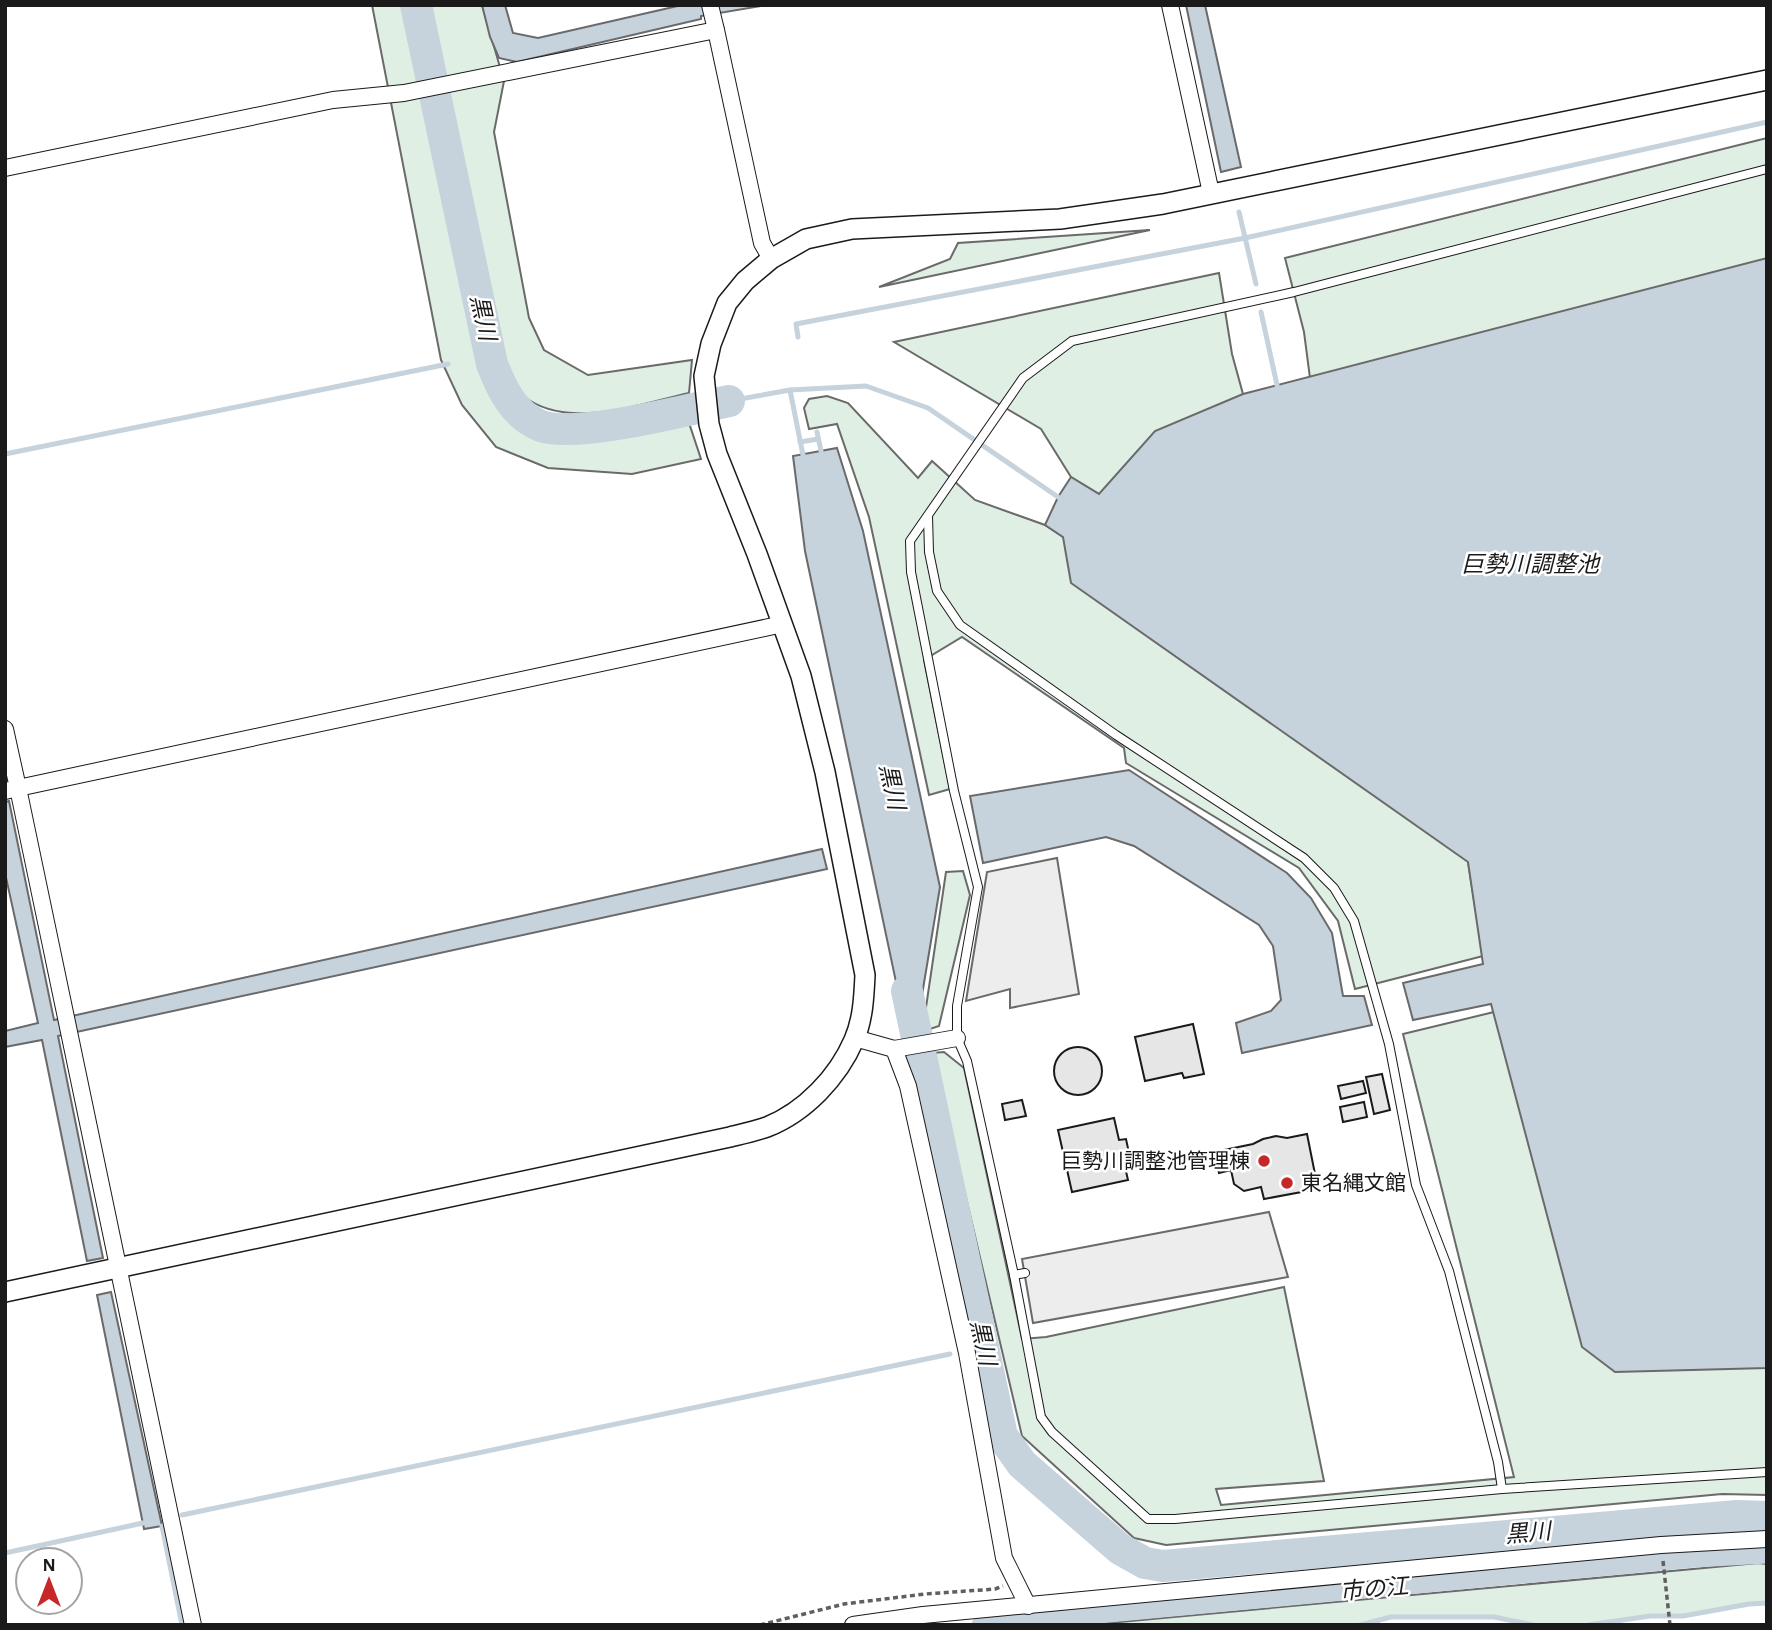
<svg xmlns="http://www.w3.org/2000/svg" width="1772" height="1630" font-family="'Alegreya Sans','Noto Sans JP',sans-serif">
	<rect width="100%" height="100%" fill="#fff"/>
	<g fill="#e0efe3" stroke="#6a6a6a" stroke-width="2">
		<path d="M 372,5 L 407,5 L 481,374 C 490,386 506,413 518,421 C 568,453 634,430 688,420 L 701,459 L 632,474 L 548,468 L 496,447 L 462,405 L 441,360 Z"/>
		<path d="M 426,5 L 482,5 L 504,81 L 494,132 L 529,318 L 544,350 L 588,375 L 692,360 L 689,393 C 639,404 568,431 523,396 C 514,389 504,365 498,355 Z"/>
		<path d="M 1767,138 L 1767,502 L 1308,434 L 1310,378 L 1304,332 L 1285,258 Z"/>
		<path d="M 1150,230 L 879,287 L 950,259 L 958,243 Z"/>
		<path d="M 1219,273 L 1232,354 L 1243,394 L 1277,451 L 1468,862 L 1483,956 L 1355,989 L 1338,921 L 1299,868 L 1126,763 L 1124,748 L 962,637 L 924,660 L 950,789 L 929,795 L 869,517 L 837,424 L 809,429 L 804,408 L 809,399 L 827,396 L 848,403 L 918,478 L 932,461 L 975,500 L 1045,525 L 1063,537 L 1099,494 L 1071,477 L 1041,429 L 894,342 Z"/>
		<path d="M 963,871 L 970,895 L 939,1026 L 930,1029 L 925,1014 L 946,872 Z"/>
		<path d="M 1494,1012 L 1529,1145 L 1767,1210 L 1767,1495 L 1722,1494 L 1166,1545 L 1134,1538 L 1022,1436 L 932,1053 L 944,1052 L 964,1068 L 1022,1339 L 1046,1337 L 1284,1287 L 1324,1481 L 1216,1489 L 1221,1505 L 1514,1477 L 1403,1034 Z"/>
		<path d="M 1758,1563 L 1767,1564 L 1767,1603 L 1748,1604 L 1683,1616 L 1650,1616 L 1588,1625 L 1533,1625 L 1494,1617 L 1392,1617 L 1368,1625 L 1087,1625 Z"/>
	</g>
	<g fill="#ededed" stroke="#6a6a6a" stroke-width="2">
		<path d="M 1057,858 L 1079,994 L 1010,1008 L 1010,989 L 966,1001 L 987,872 Z"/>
		<path d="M 1269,1212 L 1288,1277 L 1033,1323 L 1022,1259 Z"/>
	</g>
	<g fill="#c6d2dc" stroke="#6a6a6a" stroke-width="2">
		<path d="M 482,5 L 505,5 L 513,33 L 538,38 L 682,5 L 767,5 L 701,16 L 701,19 L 517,62 L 499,58 L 490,37 Z"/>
		<path d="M 1186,5 L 1205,5 L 1241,167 L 1221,172 Z"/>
		<path d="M 1767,258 L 1767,1368 L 1615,1372 L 1582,1347 L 1491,1004 L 1413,1020 L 1403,983 L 1483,964 L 1468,862 L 1071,583 L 1063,537 L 1045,525 L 1058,497 L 1071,477 L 1099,494 L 1155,431 L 1243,394 Z"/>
		<path d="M 837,448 L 863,531 L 940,887 L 919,1013 L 922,1027 L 907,1034 L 805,551 L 793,456 Z"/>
		<path d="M 1129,770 L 1287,873 L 1311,898 L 1332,933 L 1343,996 L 1364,996 L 1372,1025 L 1242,1053 L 1236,1023 L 1271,1011 L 1281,1000 L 1273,946 L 1259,925 L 1134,846 L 1106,837 L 983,863 L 970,796 Z"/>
		<path d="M 9,801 L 54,1020 L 822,849 L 827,869 L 58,1036 L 103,1258 L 87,1261 L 42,1040 L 5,1047 L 5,1031 L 38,1023 L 5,873 L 5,802 Z"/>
		<path d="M 111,1292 L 162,1526 L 144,1529 L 97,1295 Z"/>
	</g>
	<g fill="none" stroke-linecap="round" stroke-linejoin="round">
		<g stroke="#c6d2dc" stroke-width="5">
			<path d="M 1239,212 L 1256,284"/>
			<path d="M 1261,312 L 1277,385"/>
			<path d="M 798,337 L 796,324 L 1245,238 L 1767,122"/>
			<path d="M 790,390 L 866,386 L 928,408 L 1058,497"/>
			<path d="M 729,401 L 790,390 L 803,455"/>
			<path d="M 817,432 L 821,451"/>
			<path d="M 800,442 L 818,439"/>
			<path d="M 5,454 L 448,364"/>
			<path d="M 182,1515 L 950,1354"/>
			<path d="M 162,1526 L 182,1625"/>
			<path d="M 5,1553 L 143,1523"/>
			<path d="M 1360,1625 L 1391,1617 L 1494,1617 L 1533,1625"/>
			<path d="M 1588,1625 L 1650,1616 L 1683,1616 L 1749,1604 L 1767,1603"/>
		</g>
		<path stroke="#c6d2dc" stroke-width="19" d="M 981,1625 L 1694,1558 L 1767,1554"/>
		<g stroke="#c6d2dc" stroke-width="32">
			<path d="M 416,5 L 492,364 C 502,390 514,415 541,426 C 576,439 689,409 729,401"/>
			<path d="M 907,991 L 1002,1436 L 1022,1464 L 1120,1549 L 1145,1563 L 1163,1566 L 1737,1516 L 1767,1517"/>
		</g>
	</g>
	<g fill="#e6e6e6" stroke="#1a1a1a" stroke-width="2">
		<path d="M 1193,1024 L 1204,1074 L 1184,1078 L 1182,1073 L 1145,1081 L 1135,1037 Z"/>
		<circle cx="1078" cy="1071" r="24"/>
		<path d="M 1382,1074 L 1390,1110 L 1374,1114 L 1366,1077 Z"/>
		<path d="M 1363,1081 L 1366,1093 L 1341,1099 L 1338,1086 Z"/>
		<path d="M 1022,1100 L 1026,1116 L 1005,1120 L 1002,1104 Z"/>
		<path d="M 1364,1102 L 1367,1117 L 1343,1122 L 1340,1107 Z"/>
		<path d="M 1114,1118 L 1119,1140 L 1126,1139 L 1129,1153 L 1122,1154 L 1128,1180 L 1072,1192 L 1058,1130 Z"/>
		<path d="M 1307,1134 L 1318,1189 L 1264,1199 L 1261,1187 L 1244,1191 L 1234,1184 L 1231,1170 L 1219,1173 L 1214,1152 L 1253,1144 L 1263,1139 L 1276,1136 L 1287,1138 Z"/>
	</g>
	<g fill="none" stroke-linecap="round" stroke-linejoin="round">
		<g stroke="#1a1a1a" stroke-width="10">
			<g id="service">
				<path d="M 1767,169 L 1294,292 L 1072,341 L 1023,378 L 910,541 L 911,572 L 954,791 L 978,887 L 957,1006 L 957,1038 L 967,1061 L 1014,1275 L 1041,1417 L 1052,1432 L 1148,1519 L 1175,1519 L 1502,1489 L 1767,1472"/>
				<path d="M 928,516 L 929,552 L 937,591 L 960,625 L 1116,735 L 1304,858 L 1334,888 L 1354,921 L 1389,1044 L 1416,1185 L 1449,1271 L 1498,1462 L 1502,1489"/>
				<path d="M 1014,1275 L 1025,1273"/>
			</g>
		</g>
		<g stroke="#1a1a1a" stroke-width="18">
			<g id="minor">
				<path d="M 1170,5 L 1211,193"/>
				<path d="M 716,30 L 762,243 L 771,259"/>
				<path d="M 5,168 L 333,100 L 404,93 L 716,30 L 710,5"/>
				<path d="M 5,729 L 18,788 L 5,791"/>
				<path d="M 855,1038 L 894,1049 L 908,1086 L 967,1353 L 1004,1558 L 1028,1606"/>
				<path d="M 894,1049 L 957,1038"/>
				<path d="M 193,1625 L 18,788 L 783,624"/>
				<path d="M 853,1625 L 923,1615 L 1661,1545 L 1767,1539"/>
			</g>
		</g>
		<g stroke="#1a1a1a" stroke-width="22">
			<path id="tertiary" d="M 5,1292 L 730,1137 C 742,1134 755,1131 767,1127 C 805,1112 838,1077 854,1040 C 863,1020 864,996 865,975 L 825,772 L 801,676 L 757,554 L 717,454 L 709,424 L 704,376 L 711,344 L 727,303 L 745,281 L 771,259 L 806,239 L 852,229 L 1060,219 L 1163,204 L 1767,80"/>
		</g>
		<g stroke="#5f5f5f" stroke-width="3.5" stroke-dasharray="5 3.5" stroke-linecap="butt">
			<path d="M 1663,1561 L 1670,1625"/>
			<path d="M 760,1625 L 844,1604 L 925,1594 L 995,1589 L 1003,1586"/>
		</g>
		<use href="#service" stroke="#fff" stroke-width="8"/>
		<use href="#minor" stroke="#fff" stroke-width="16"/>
		<use href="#tertiary" stroke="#fff" stroke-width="19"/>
	</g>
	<g fill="#c62828" stroke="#fff" stroke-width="2.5">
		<circle cx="1264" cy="1161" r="7"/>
		<circle cx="1287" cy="1183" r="7"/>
	</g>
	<g text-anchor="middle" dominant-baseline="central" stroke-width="5" stroke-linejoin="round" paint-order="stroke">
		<g font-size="21" fill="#1a1a1a" stroke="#fff" text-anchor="end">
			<text x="1250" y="1161">巨勢川調整池管理棟</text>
			<text x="1301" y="1183" text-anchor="start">東名縄文館</text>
		</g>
		<g font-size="23" font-style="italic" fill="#1a1a1a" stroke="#fff">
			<text transform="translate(482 318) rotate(78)">黒川</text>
			<text x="1530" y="565">巨勢川調整池</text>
			<text transform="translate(891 787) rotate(78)">黒川</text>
			<text transform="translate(982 1343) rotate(78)">黒川</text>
			<text transform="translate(1528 1534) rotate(-5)">黒川</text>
			<text transform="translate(1374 1590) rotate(-5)">市の江</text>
		</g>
	</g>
	<rect width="1772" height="1630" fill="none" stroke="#1a1a1a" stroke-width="14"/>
	<g transform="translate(49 1581)"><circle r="33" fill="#ffffff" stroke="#a3a3a3" stroke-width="2"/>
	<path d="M0-5L12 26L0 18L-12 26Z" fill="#c62828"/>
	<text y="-10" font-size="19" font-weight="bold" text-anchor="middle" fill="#1a1a1a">N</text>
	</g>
</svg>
